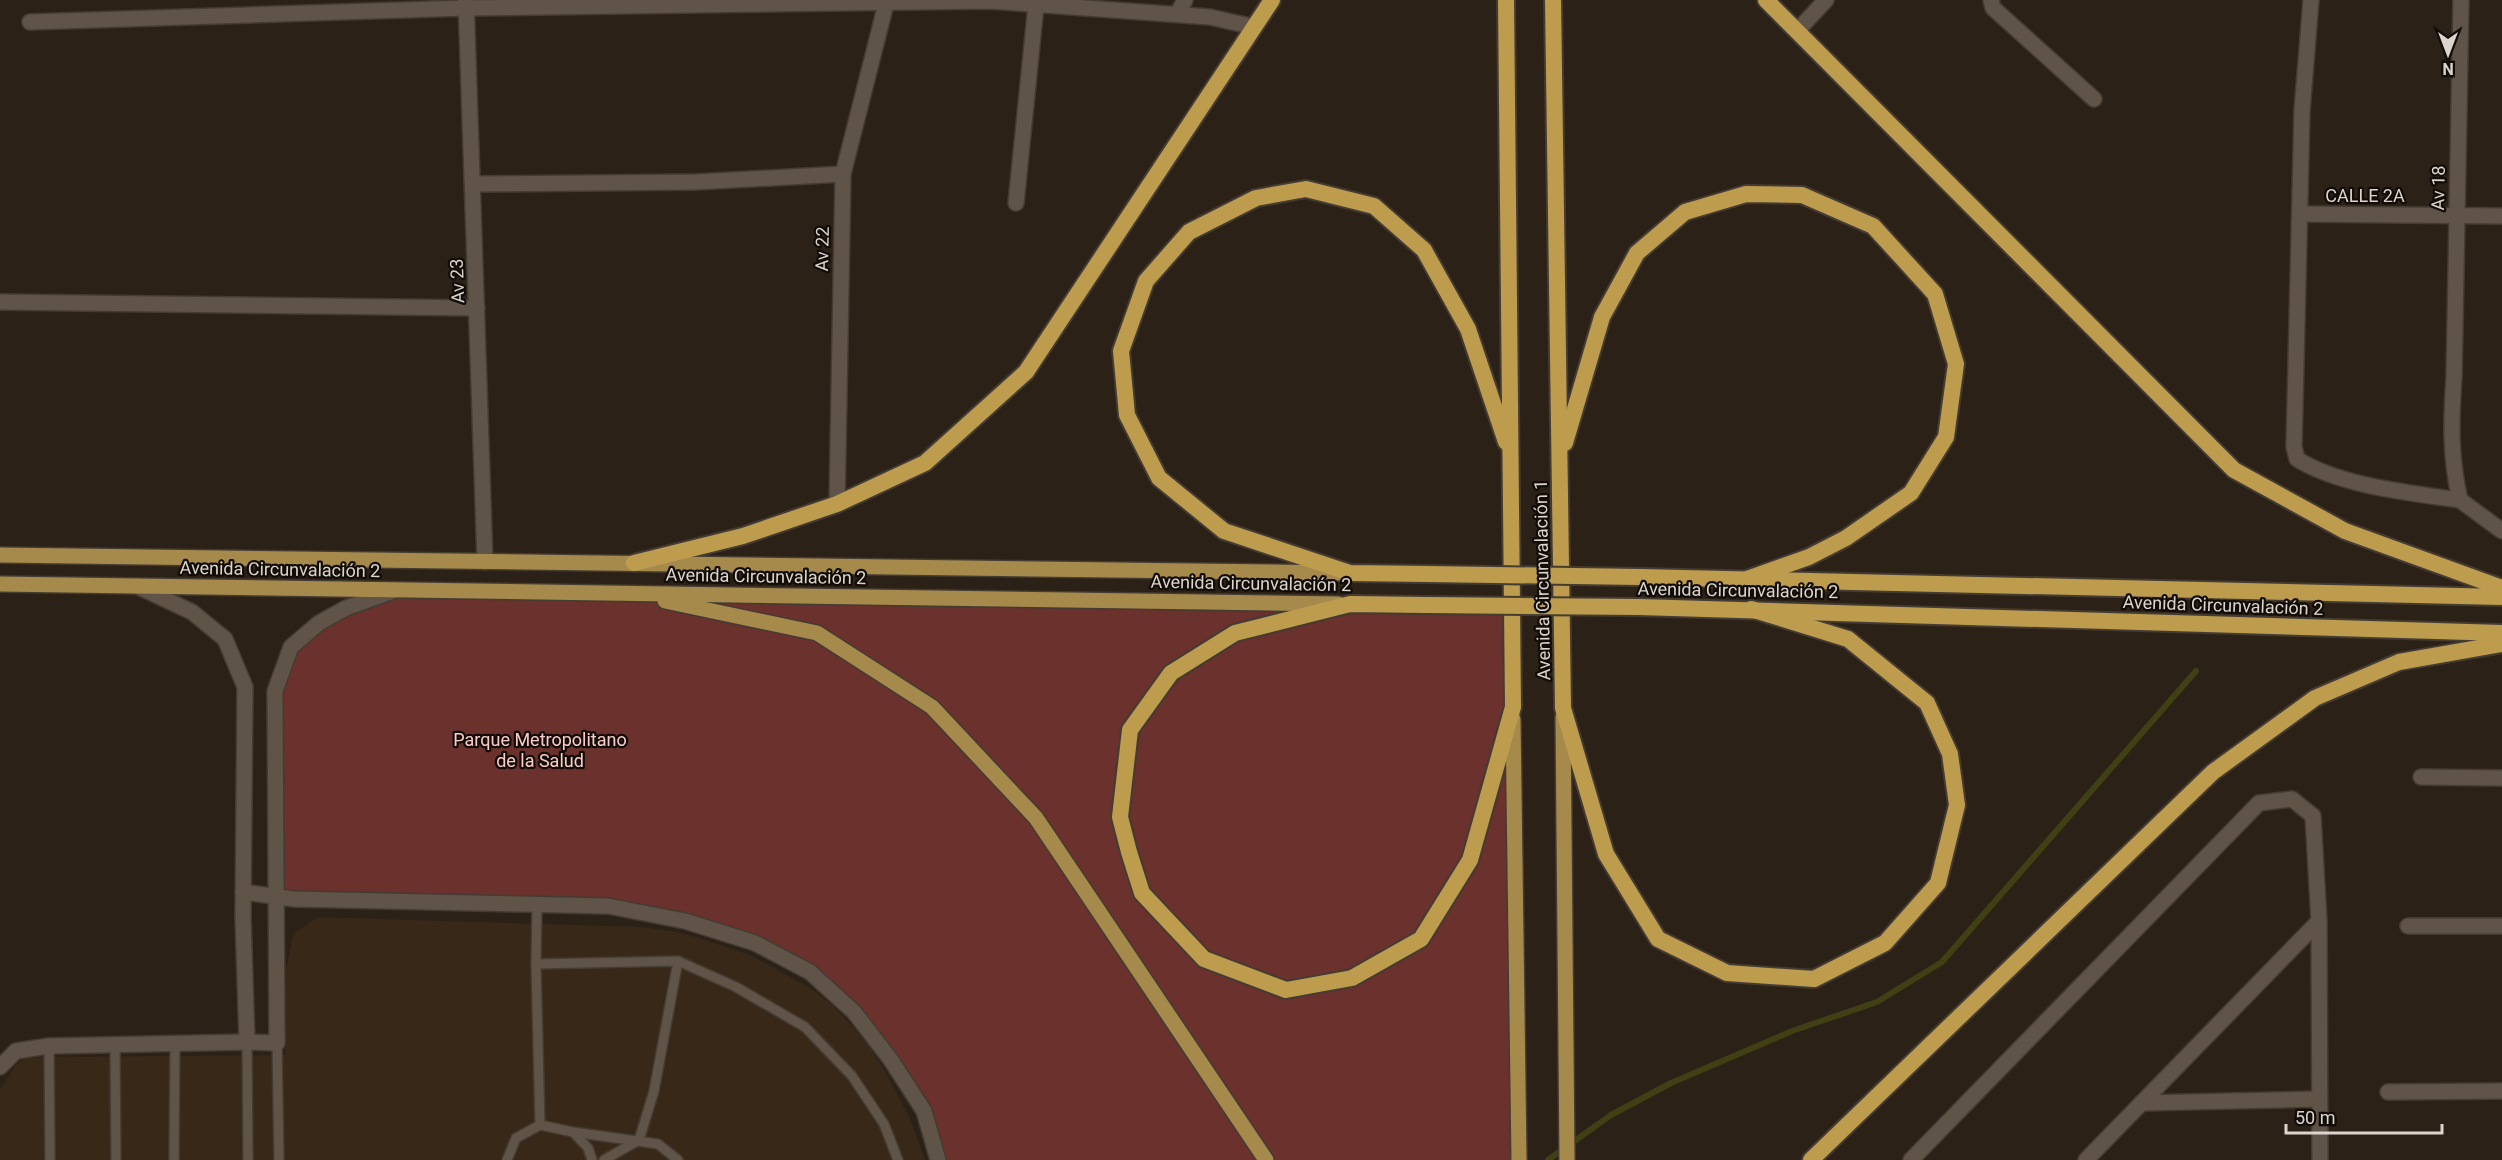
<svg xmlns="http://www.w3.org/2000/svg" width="2502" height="1160" font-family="Roboto,sans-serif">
	<rect width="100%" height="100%" fill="#2c2116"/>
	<path fill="#382818" d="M 318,917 L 641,927 L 672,931 L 699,938 L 750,955 L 809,987 L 832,1005 L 854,1028 L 871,1049 L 888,1077 L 909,1116 L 925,1160 L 0,1160 L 0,1089 L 16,1065 L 26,1059 L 42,1057 L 285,1055 L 286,971 L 293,934 Z"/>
	<path fill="#6b312c" d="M 396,590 L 1512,606 L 1519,1160 L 938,1160 L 924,1111 L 891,1060 L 810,972 L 755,943 L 608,906 L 275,896 L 275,691 L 291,647 L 319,623 Z"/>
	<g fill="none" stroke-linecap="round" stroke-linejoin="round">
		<path stroke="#413f14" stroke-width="6" d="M 1548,1160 L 1611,1115 L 1671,1083 L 1792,1031 L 1877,1002 L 1942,962 L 2196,671"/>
		<g stroke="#443b33" stroke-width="12">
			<g id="service">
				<path d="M 537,906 L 536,964 L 540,1125"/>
				<path d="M 536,964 L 678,961 L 736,987 L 805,1027 L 852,1076 L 884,1124 L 898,1160"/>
				<path d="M 247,1042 L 248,1160"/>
				<path d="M 277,1043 L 279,1160"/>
				<path d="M 115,1045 L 116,1160"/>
				<path d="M 49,1046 L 50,1160"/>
				<path d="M 573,1132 L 658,1144 L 678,1160"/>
				<path d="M 174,1160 L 175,1043"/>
				<path d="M 507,1160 L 516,1138 L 540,1125 L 573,1132 L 588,1148 L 592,1160"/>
				<path d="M 604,1160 L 639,1140 L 654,1091 L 678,961"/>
			</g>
		</g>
		<g stroke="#443b33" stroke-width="18">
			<g id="minor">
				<path d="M 466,0 L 485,562"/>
				<path d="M 1991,0 L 1993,8 L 2094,99"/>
				<path d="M 2311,0 L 2302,111 L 2294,447 L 2297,459 C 2340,486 2410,493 2460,500"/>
				<path d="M 2461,0 L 2454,377 C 2451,421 2450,457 2460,500 L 2502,531"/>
				<path d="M 1177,14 L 1185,0"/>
				<path d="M 30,22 L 466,8 L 989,1 L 1210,17 L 1254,27"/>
				<path d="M 1797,31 L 1826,0"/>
				<path d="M 473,184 L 696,182 L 843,174"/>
				<path d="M 1016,203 L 1036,5"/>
				<path d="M 2300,214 L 2502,216"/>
				<path d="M 0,302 L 477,308"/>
				<path d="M 837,504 L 843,174 L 887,0"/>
				<path d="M 137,586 L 192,612 L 225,639 L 245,687 L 243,917 L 247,1042"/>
				<path d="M 2421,777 L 2502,778"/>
				<path d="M 243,892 L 294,899 L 608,906 L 685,921 L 755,943 L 810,972 L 854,1012 L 891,1060 L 924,1111 L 938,1160"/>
				<path d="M 2408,926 L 2502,926"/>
				<path d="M 0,1067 L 16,1051 L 49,1046 L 247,1042 L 277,1043 L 275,691 L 291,647 L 319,623 L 346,608 L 396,590"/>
				<path d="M 2388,1092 L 2502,1091"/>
				<path d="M 2142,1103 L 2318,1099"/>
				<path d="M 1911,1160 L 2259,803 L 2292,799 L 2313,816 L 2319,921 L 2320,1160"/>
				<path d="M 2086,1160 L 2319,921"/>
			</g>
		</g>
		<g stroke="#443b33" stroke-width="18">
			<g id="primary">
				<path d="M 0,555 L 1341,573"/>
				<path d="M 0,584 L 1338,604"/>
				<path d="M 665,601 L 817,633 L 932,707 L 1036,818 L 1266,1160"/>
				<path d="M 1563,717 L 1567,1160"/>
				<path d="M 1513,719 L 1519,1160"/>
			</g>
		</g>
		<g stroke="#443b33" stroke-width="20">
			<g id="trunk">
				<path d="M 1553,0 L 1563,708 L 1606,854 L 1658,939 L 1727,973 L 1814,979 L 1885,943 L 1938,883 L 1957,805 L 1950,754 L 1927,703 L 1848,639 L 1751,609"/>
				<path d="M 1766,0 L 2234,470 L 2345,531 L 2502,588"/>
				<path d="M 1565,443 L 1602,317 L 1637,253 L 1685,212 L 1746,194 L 1802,195 L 1873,226 L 1935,294 L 1956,364 L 1946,437 L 1911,493 L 1846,538 L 1809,557 L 1747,579"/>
				<path d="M 634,563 L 743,536 L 837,504 L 925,463 L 1026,372 L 1272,0"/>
				<path d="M 1427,574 L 1350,573 L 1224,531 L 1159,478 L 1127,415 L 1121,351 L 1146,281 L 1189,232 L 1256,198 L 1306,189 L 1374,206 L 1424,250 L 1468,329 L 1506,442"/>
				<path d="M 1640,577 L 2502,597"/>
				<path d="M 1426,605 L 1350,604 L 1235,633 L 1171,673 L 1130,730 L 1120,817 L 1129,852 L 1142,893 L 1204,959 L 1286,990 L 1352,978 L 1421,939 L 1470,860 L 1513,707 L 1506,0"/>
				<path d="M 1639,607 L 2502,633"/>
				<path d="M 1811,1160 L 2213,772 L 2315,698 L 2399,662 L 2502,644"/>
			</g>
		</g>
		<use href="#service" stroke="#605347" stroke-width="9"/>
		<use href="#minor" stroke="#605347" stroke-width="15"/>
		<use href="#primary" stroke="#a68a4c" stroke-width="15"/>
		<use href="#trunk" stroke="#bd9c4e" stroke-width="16"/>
		<g stroke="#443b33" stroke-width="20" stroke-linecap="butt">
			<g id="trunk-bridge">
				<path d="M 1427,574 L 1640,577"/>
				<path d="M 1426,605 L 1639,607"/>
			</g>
		</g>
		<use href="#trunk-bridge" stroke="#bd9c4e" stroke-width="16"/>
	</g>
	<g text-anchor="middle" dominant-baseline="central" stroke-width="4.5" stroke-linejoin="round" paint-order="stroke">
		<g font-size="18" fill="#dcd4cd" stroke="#110c07">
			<text transform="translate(2438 188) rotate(-89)">Av 18</text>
			<text x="2365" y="195">CALLE 2A</text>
			<text transform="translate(822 249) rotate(-89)">Av 22</text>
			<text transform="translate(457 281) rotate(-92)">Av 23</text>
			<text transform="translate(280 569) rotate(1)">Avenida Circunvalación 2</text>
			<text transform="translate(766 576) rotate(1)">Avenida Circunvalación 2</text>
			<text transform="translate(1542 580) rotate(-91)">Avenida Circunvalación 1</text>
			<text transform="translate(1251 583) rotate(1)">Avenida Circunvalación 2</text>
			<text transform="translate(1738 590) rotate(1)">Avenida Circunvalación 2</text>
			<text transform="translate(2223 605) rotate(2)">Avenida Circunvalación 2</text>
		</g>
		<g font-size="18" fill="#fbccc7" stroke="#110c07">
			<text x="540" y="739">Parque Metropolitano<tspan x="540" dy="21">de la Salud</tspan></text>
		</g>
	</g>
	<g transform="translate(2448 54) rotate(180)" stroke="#110c07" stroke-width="4.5" paint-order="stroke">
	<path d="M0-4.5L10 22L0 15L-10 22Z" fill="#dcd4cd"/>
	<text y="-9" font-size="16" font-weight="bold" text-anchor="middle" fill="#dcd4cd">N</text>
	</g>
	<path d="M2286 1124v9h156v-9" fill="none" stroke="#dcd4cd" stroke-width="3"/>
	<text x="2295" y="1124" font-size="18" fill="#dcd4cd" stroke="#110c07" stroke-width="4.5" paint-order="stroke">50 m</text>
</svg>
